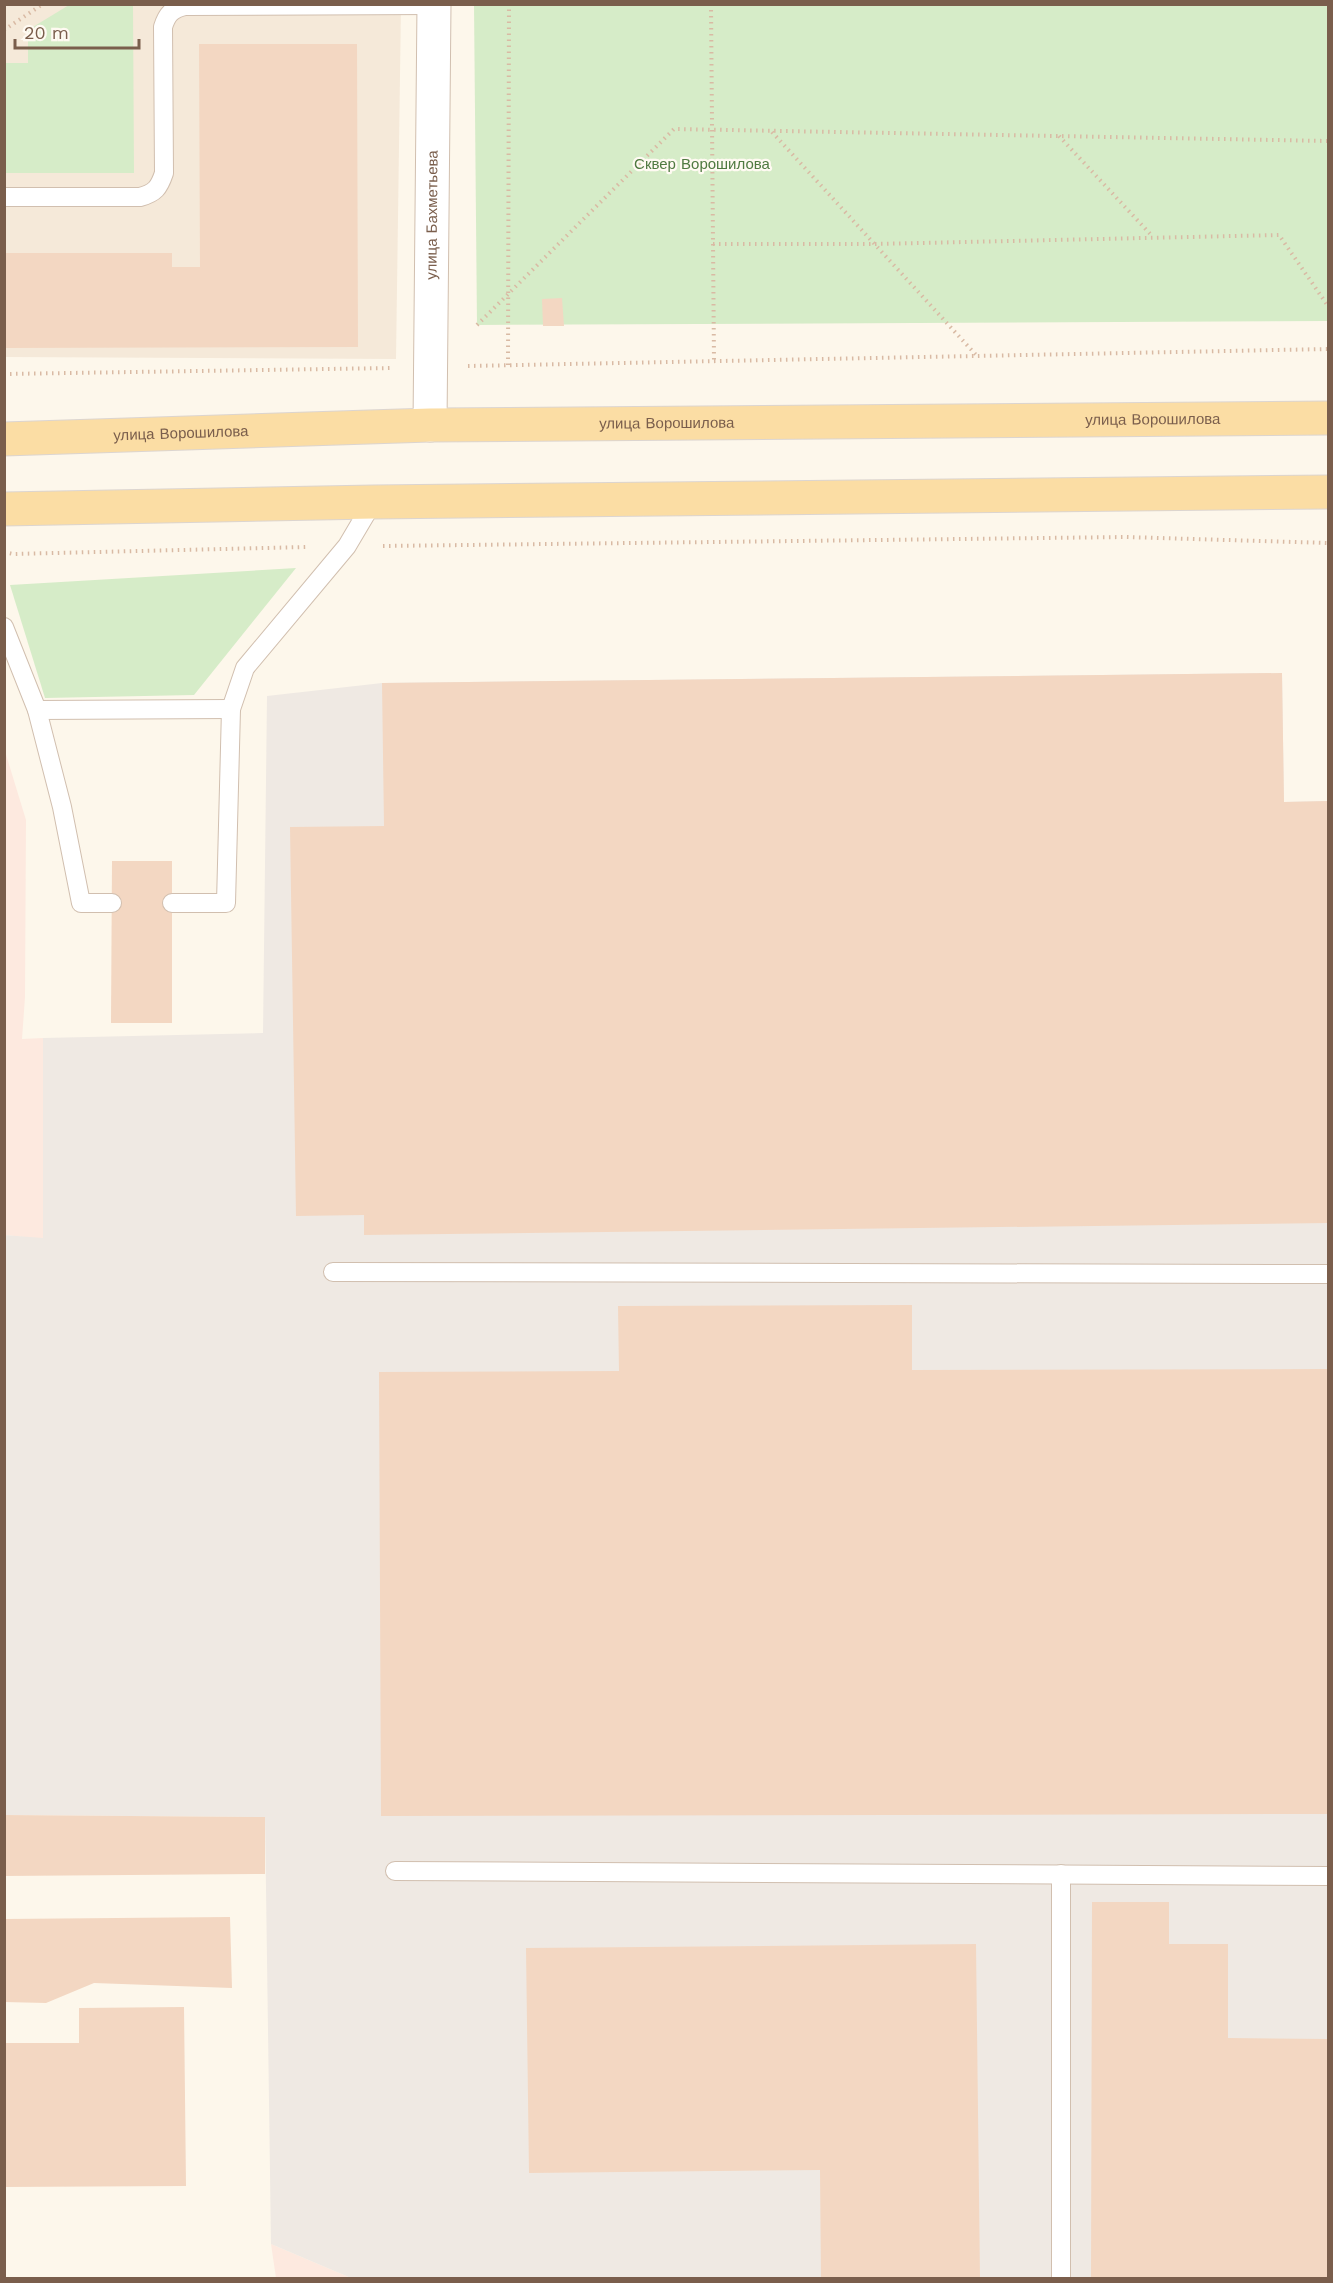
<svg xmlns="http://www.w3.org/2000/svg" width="1333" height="2283" font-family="'Work Sans',sans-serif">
	<rect width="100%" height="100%" fill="#fdf7eb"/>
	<path fill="#f5e9d9" d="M 5,5 L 401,5 L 396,359 L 5,357 Z"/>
	<g fill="#fde9df">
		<path d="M 4,748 L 26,820 L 25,997 L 22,1039 L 43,1038 L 43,1239 L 5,1235 Z"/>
		<path d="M 271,2244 L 351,2278 L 276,2278 Z"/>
	</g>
	<path fill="#efe9e3" d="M 1282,673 L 1284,802 L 1328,801 L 1328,2278 L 351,2278 L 271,2244 L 265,1817 L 5,1815 L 4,1235 L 43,1238 L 43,1038 L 263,1033 L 267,696 L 382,683 Z"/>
	<g fill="#d6ecc8">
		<path d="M 69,5 L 133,5 L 134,173 L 5,173 L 5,63 L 28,63 L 28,30 Z"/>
		<path d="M 474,5 L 1328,5 L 1328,321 L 477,325 Z"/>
		<path d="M 296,568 L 194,695 L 45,698 L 10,585 Z"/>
	</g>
	<g fill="#f3d7c2">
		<path d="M 199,44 L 357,44 L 358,347 L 4,348 L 4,253 L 172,253 L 172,267 L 200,267 Z"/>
		<path d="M 562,298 L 564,326 L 543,326 L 542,299 Z"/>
		<path d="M 1282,673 L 1284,802 L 1328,801 L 1328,1223 L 364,1235 L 364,1215 L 296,1216 L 290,827 L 384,826 L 382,683 Z"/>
		<path d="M 112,861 L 172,861 L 172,1023 L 111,1023 Z"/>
		<path d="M 912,1305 L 912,1370 L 1328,1369 L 1328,1814 L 381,1816 L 379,1372 L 619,1371 L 618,1306 Z"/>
		<path d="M 4,1815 L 265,1817 L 265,1874 L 4,1876 Z"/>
		<path d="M 1092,1902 L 1169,1902 L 1169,1944 L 1228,1944 L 1228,2038 L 1328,2039 L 1328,2278 L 1091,2278 Z"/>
		<path d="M 230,1917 L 232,1988 L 94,1983 L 46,2003 L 4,2002 L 4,1919 Z"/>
		<path d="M 976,1944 L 980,2278 L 821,2278 L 820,2170 L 529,2173 L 526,1948 Z"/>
		<path d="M 184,2007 L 186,2186 L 4,2187 L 4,2043 L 79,2043 L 79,2008 Z"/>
	</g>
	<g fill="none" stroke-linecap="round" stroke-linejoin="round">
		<g stroke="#d1bfaf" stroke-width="20">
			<g id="lane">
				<path d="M 4,197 L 140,197 C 155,193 159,188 164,173 L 163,27 C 167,14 172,9 185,6 L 434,5"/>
				<path d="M 4,627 L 37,710 L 62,807 L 81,903 L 112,903"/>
				<path d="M 37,710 L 231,709"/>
				<path d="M 172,903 L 226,903 L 231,709 L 245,668 L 347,546 L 373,502"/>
				<path d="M 333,1272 L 1328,1274"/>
				<path d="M 395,1871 L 1328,1876"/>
				<path d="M 1061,1874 L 1061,2278"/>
			</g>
		</g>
		<g stroke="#d1bfaf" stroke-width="35">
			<g id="street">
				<path id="s1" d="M 430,425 L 434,4"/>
			</g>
		</g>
		<g stroke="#dcd5d0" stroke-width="35">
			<g id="primary">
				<path id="s2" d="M 4,439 L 430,425 L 1328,418"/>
				<path d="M 4,509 L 373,502 L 1328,492"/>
			</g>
		</g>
		<g stroke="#d9baa4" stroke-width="4" stroke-dasharray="1.5 4.5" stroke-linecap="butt">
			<path d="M 711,4 L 714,361"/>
			<path d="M 4,30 L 43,4"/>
			<path d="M 772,132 L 977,356"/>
			<path d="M 1059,136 L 1153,237"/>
			<path d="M 713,244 L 875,244 L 1279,235 L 1328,306"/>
			<path d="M 477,325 L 674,129 L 1328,141"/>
			<path d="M 508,365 L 509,4"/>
			<path d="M 468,366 L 1328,349"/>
			<path d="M 4,374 L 392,368"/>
			<path d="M 383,546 L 1126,537 L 1328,543"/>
			<path d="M 4,552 L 13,554 L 306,547"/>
		</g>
		<use href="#lane" stroke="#fff" stroke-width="18"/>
		<use href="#street" stroke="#fff" stroke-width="33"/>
		<use href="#primary" stroke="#fbdda4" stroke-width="33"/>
	</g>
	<g text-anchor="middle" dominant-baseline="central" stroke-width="4.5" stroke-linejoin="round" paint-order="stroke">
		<g font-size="15" fill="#507a41" stroke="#fffaf2">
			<text x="702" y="164">Сквер Ворошилова</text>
		</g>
		<g font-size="15" fill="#7a5e4c" stroke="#fffaf2">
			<text stroke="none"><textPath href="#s1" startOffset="210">улица Бахметьева</textPath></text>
			<text stroke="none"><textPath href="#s2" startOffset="1149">улица Ворошилова</textPath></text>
			<text stroke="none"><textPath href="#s2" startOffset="663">улица Ворошилова</textPath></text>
			<text stroke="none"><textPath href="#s2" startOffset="177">улица Ворошилова</textPath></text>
		</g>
	</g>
	<rect width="1333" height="2283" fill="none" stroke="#7a5e4c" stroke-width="12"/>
	<path d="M15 39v9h124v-9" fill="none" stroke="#7a5e4c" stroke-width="3"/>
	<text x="24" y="39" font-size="18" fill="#7a5e4c" stroke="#fffaf2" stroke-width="4.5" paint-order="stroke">20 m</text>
</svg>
